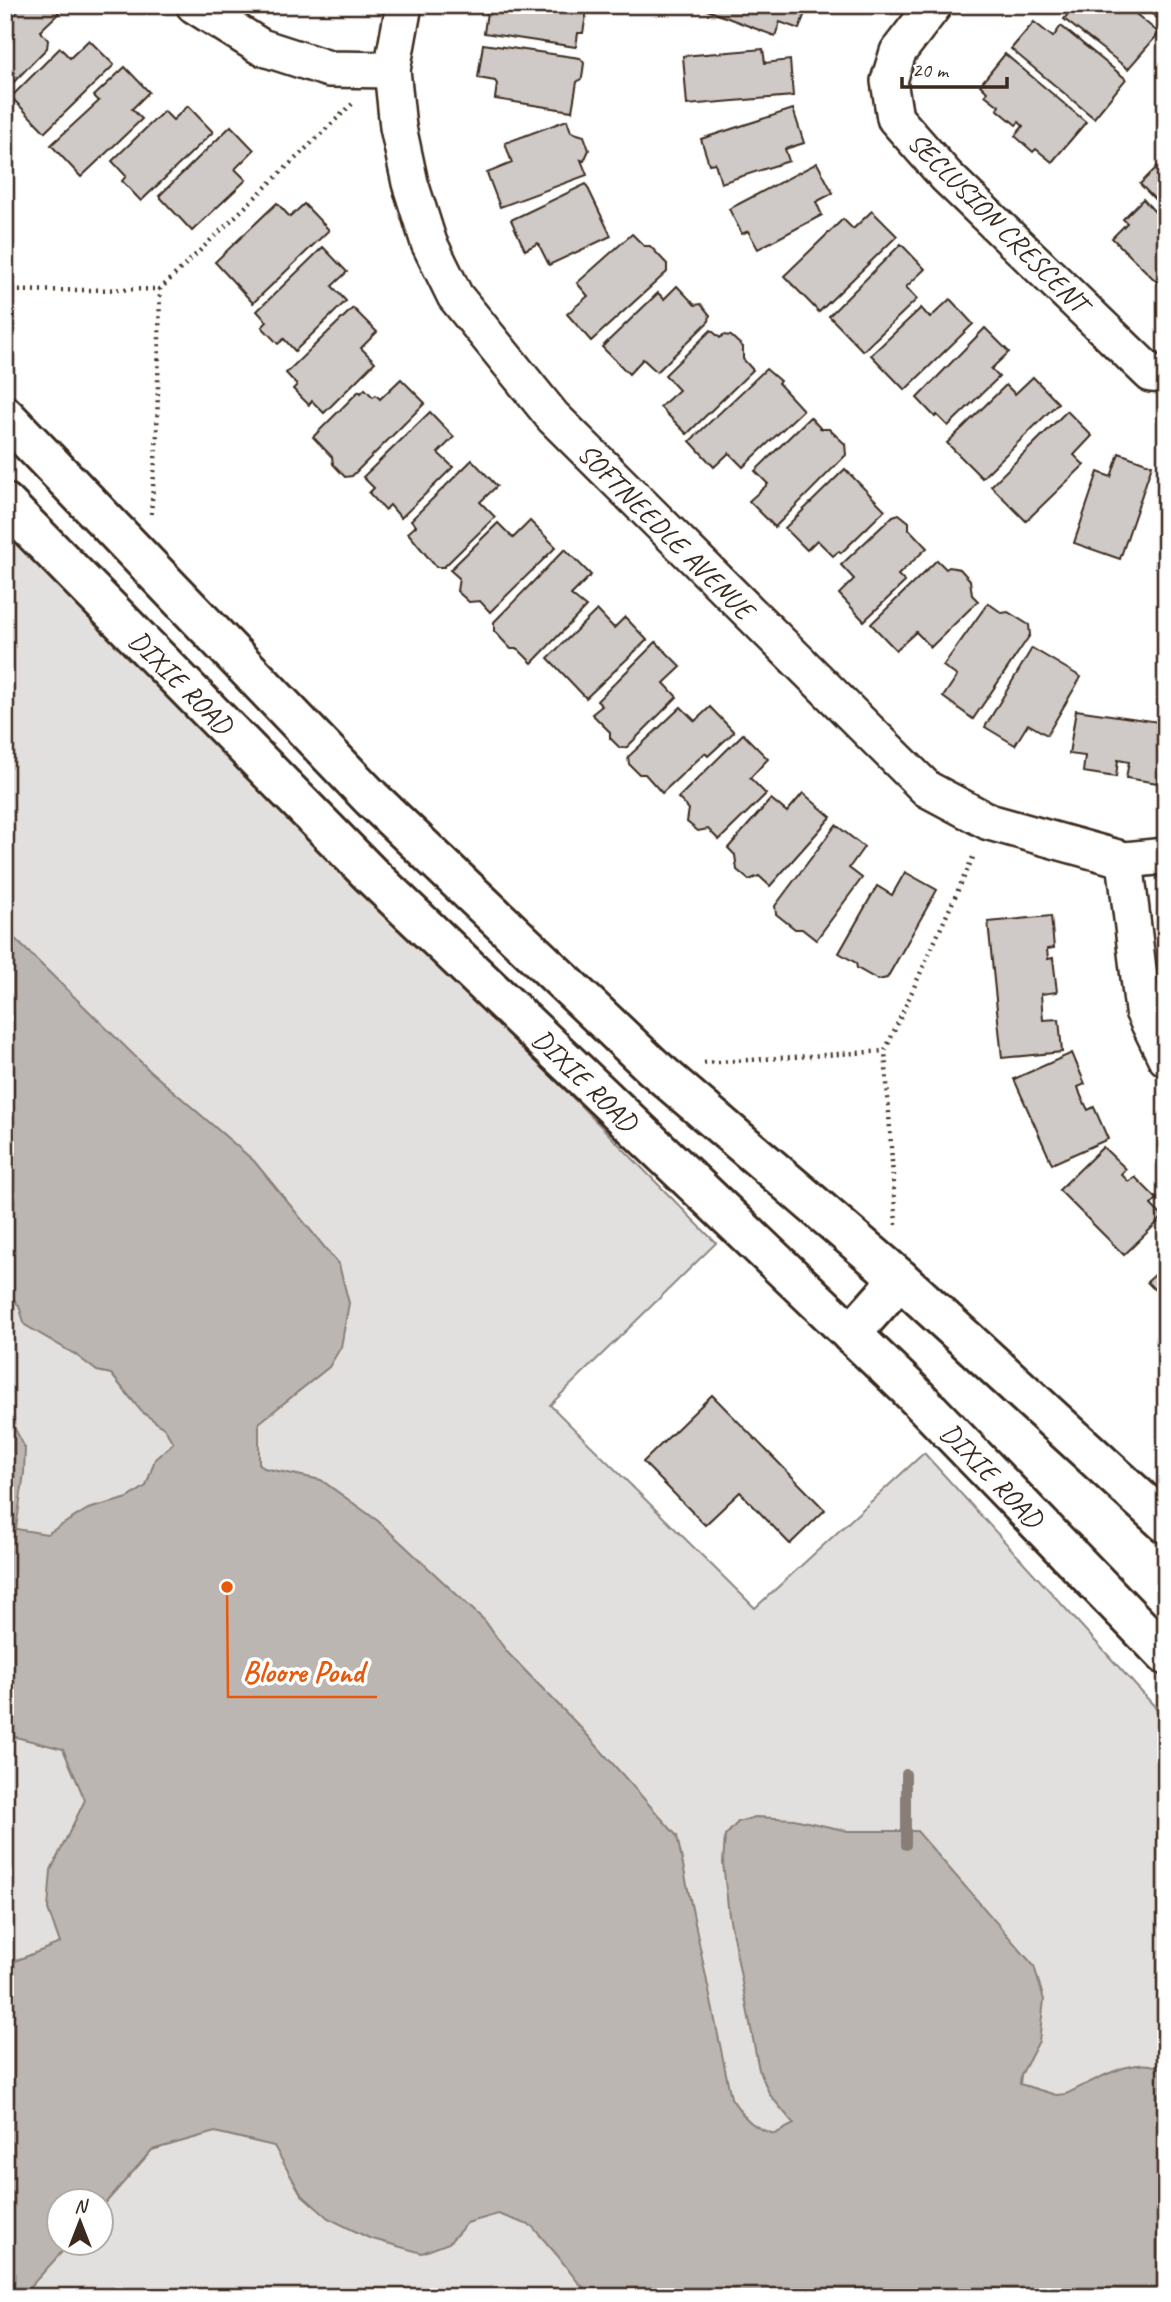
<svg xmlns="http://www.w3.org/2000/svg" width="1171" height="2302" font-family="Caveat,sans-serif">
	<rect width="100%" height="100%" fill="#fff"/>
	<filter id="ink" filterUnits="userSpaceOnUse"><feTurbulence type="fractalNoise" baseFrequency=".0143" numOctaves="2"/><feDisplacementMap in="SourceGraphic" scale="14" xChannelSelector="R" yChannelSelector="G"/><feConvolveMatrix kernelMatrix="1 2 1 2 8 2 1 2 1" color-interpolation-filters="sRGB"/></filter>
	<g filter="url(#ink)">
		<path fill="#e2e0de" stroke="#8e857e" stroke-width="2" fill-rule="evenodd" d="M 5,522 L 716,1243 L 550,1405 L 755,1608 L 924,1453 L 1166,1719 L 1166,2297 L 5,2297 ZM 60,2200 L 102,2200 L 102,2242 L 60,2242 Z"/>
		<path fill="#bcb6b3" stroke="#887e77" stroke-width="2" d="M 5,929 L 149,1070 L 254,1161 L 339,1265 L 349,1303 L 341,1347 L 329,1367 L 259,1423 L 259,1463 L 264,1468 L 321,1480 L 378,1521 L 485,1621 L 507,1652 L 580,1727 L 677,1836 L 731,2098 C 744,2117 751,2128 775,2134 L 794,2124 L 770,2095 L 759,2070 L 729,1915 L 723,1863 L 725,1836 L 738,1822 L 755,1817 L 794,1819 L 848,1831 L 917,1831 L 1034,1966 L 1044,2000 L 1039,2041 L 1021,2075 L 1020,2084 L 1056,2095 L 1066,2094 C 1093,2082 1138,2051 1166,2071 L 1166,2297 L 593,2297 L 577,2281 L 557,2255 L 532,2226 L 498,2214 L 467,2223 L 449,2243 L 422,2253 L 369,2238 L 328,2218 L 301,2194 L 274,2146 L 215,2132 L 152,2150 L 102,2207 L 102,2200 L 60,2200 L 60,2242 L 70,2243 L 21,2297 L 5,2297 L 5,1965 L 60,1943 L 48,1909 L 51,1870 L 85,1800 L 63,1749 L 12,1736 L 5,1729 L 5,1410 L 25,1448 L 24,1473 L 16,1529 L 47,1534 L 88,1509 L 128,1498 L 146,1486 L 155,1459 L 173,1443 L 165,1429 L 141,1411 L 111,1374 L 97,1371 L 76,1355 L 25,1325 L 19,1306 L 5,1288 Z"/>
		<g fill="none" stroke-linecap="round" stroke-linejoin="round">
			<path stroke="#887e77" stroke-width="10" d="M 906,1774 L 906,1845"/>
		</g>
		<g fill="#cfcac7" stroke="#3b2a1e" stroke-width="2">
			<path d="M 24,5 L 51,5 L 59,13 L 40,31 L 48,40 L 47,48 L 5,91 L 5,23 Z"/>
			<path d="M 488,5 L 583,5 L 582,10 L 587,10 L 583,33 L 578,33 L 576,47 L 484,33 Z"/>
			<path d="M 708,5 L 808,5 L 799,29 L 780,22 L 775,36 L 707,10 Z"/>
			<path d="M 1068,5 L 1125,5 L 1159,33 L 1128,69 L 1064,19 L 1072,9 Z"/>
			<path d="M 1141,5 L 1166,5 L 1166,7 L 1157,18 Z"/>
			<path d="M 1034,22 L 1053,37 L 1061,26 L 1126,79 L 1094,118 L 1011,49 Z"/>
			<path d="M 89,40 L 114,65 L 45,132 L 11,97 L 60,48 L 70,58 Z"/>
			<path d="M 483,44 L 580,58 L 584,63 L 582,78 L 577,82 L 572,111 L 495,99 L 497,84 L 495,81 L 478,78 Z"/>
			<path d="M 763,49 L 765,63 L 790,60 L 793,96 L 687,105 L 683,56 Z"/>
			<path d="M 1005,54 L 1086,122 L 1052,162 L 1036,149 L 1033,152 L 1015,136 L 1023,126 L 1019,122 L 1016,125 L 997,109 L 999,106 L 985,95 L 987,92 L 980,85 Z"/>
			<path d="M 125,67 L 149,92 L 132,109 L 142,119 L 81,177 L 51,145 L 99,101 L 94,96 Z"/>
			<path d="M 188,106 L 213,132 L 141,201 L 122,181 L 126,176 L 112,161 L 164,111 L 173,120 Z"/>
			<path d="M 793,109 L 804,143 L 785,149 L 789,161 L 721,183 L 715,163 L 709,164 L 701,139 Z"/>
			<path d="M 567,120 L 571,132 L 584,136 L 589,150 L 584,161 L 581,160 L 587,175 L 500,207 L 487,173 L 512,163 L 505,143 Z"/>
			<path d="M 231,126 L 254,150 L 235,169 L 246,180 L 192,231 L 159,196 Z"/>
			<path d="M 1166,158 L 1166,211 L 1140,184 Z"/>
			<path d="M 817,163 L 833,193 L 816,202 L 822,215 L 758,249 L 748,231 L 742,234 L 729,209 Z"/>
			<path d="M 586,184 L 611,236 L 549,265 L 538,243 L 525,250 L 511,220 Z"/>
			<path d="M 1143,199 L 1166,224 L 1166,287 L 1164,289 L 1112,238 L 1127,223 L 1123,219 Z"/>
			<path d="M 277,203 L 290,217 L 304,204 L 329,230 L 253,303 L 215,262 Z"/>
			<path d="M 872,211 L 897,236 L 819,312 L 784,276 L 843,219 L 853,229 Z"/>
			<path d="M 632,234 L 644,246 L 650,246 L 667,264 L 667,272 L 591,341 L 567,314 L 588,296 L 577,283 Z"/>
			<path d="M 901,244 L 925,269 L 906,287 L 917,299 L 863,351 L 829,316 Z"/>
			<path d="M 323,247 L 347,272 L 332,286 L 346,301 L 295,351 L 284,339 L 278,344 L 262,327 L 267,322 L 257,311 Z"/>
			<path d="M 677,286 L 695,305 L 701,304 L 710,315 L 709,321 L 657,372 L 643,359 L 629,374 L 602,347 L 658,293 L 664,299 Z"/>
			<path d="M 950,299 L 973,324 L 905,390 L 871,355 L 921,308 L 930,318 Z"/>
			<path d="M 353,308 L 377,332 L 361,348 L 375,362 L 324,413 L 312,401 L 309,405 L 293,389 L 297,385 L 286,373 Z"/>
			<path d="M 985,328 L 1009,352 L 991,369 L 999,377 L 948,426 L 937,415 L 935,417 L 917,398 Z"/>
			<path d="M 711,330 L 720,338 L 723,335 L 731,336 L 743,347 L 743,359 L 753,370 L 687,434 L 660,407 L 679,390 L 665,375 Z"/>
			<path d="M 766,369 L 780,381 L 778,383 L 803,410 L 743,467 L 729,453 L 714,467 L 690,441 Z"/>
			<path d="M 1033,377 L 1058,403 L 982,478 L 947,443 L 1006,385 L 1015,394 Z"/>
			<path d="M 401,379 L 425,403 L 352,476 L 345,477 L 333,464 L 332,457 L 313,437 L 359,391 L 361,393 L 365,389 L 373,397 L 376,395 L 380,399 Z"/>
			<path d="M 1067,411 L 1092,436 L 1074,455 L 1084,465 L 1026,521 L 991,486 Z"/>
			<path d="M 430,412 L 454,437 L 438,453 L 453,467 L 401,518 L 390,505 L 385,510 L 369,493 L 374,488 L 363,477 Z"/>
			<path d="M 810,417 L 821,429 L 829,429 L 845,444 L 846,455 L 775,527 L 749,501 L 768,484 L 755,471 Z"/>
			<path d="M 1119,453 L 1152,465 L 1120,559 L 1074,543 L 1098,472 L 1111,477 Z"/>
			<path d="M 472,460 L 497,486 L 480,502 L 495,517 L 444,567 L 436,567 L 408,533 L 416,526 L 411,520 Z"/>
			<path d="M 845,469 L 885,510 L 841,553 L 839,551 L 833,556 L 817,540 L 807,550 L 785,528 Z"/>
			<path d="M 1163,469 L 1166,469 L 1166,567 L 1156,567 Z"/>
			<path d="M 899,514 L 909,522 L 909,529 L 927,548 L 898,575 L 905,582 L 864,621 L 839,594 L 854,579 L 841,565 L 893,516 Z"/>
			<path d="M 530,521 L 556,547 L 490,612 L 480,601 L 469,602 L 457,591 L 459,578 L 450,570 L 498,523 L 513,538 Z"/>
			<path d="M 565,549 L 591,575 L 571,595 L 586,607 L 532,663 L 518,649 L 511,649 L 494,631 L 494,622 Z"/>
			<path d="M 937,560 L 946,569 L 949,567 L 960,569 L 970,580 L 972,595 L 978,601 L 931,647 L 916,632 L 896,650 L 871,624 Z"/>
			<path d="M 988,603 L 1002,613 L 1008,612 L 1029,625 L 1030,635 L 973,719 L 943,697 L 957,676 L 943,666 Z"/>
			<path d="M 597,610 L 614,628 L 625,617 L 647,640 L 586,698 L 548,658 Z"/>
			<path d="M 656,642 L 681,667 L 664,683 L 677,697 L 627,747 L 620,748 L 610,738 L 610,732 L 592,714 L 602,706 L 597,701 Z"/>
			<path d="M 1032,648 L 1081,677 L 1047,735 L 1028,724 L 1015,745 L 985,727 Z"/>
			<path d="M 681,707 L 695,721 L 710,707 L 734,732 L 708,756 L 705,753 L 662,793 L 645,774 L 639,774 L 629,764 L 628,757 Z"/>
			<path d="M 1076,710 L 1166,723 L 1158,783 L 1126,778 L 1129,762 L 1118,760 L 1116,777 L 1083,772 L 1085,756 L 1069,754 Z"/>
			<path d="M 743,734 L 768,759 L 750,778 L 766,794 L 719,840 L 708,829 L 698,831 L 687,822 L 689,809 L 678,798 Z"/>
			<path d="M 803,793 L 831,817 L 770,886 L 759,876 L 749,880 L 737,870 L 735,855 L 728,848 L 771,799 L 787,812 Z"/>
			<path d="M 836,825 L 864,847 L 849,868 L 862,878 L 816,940 L 802,929 L 795,929 L 776,914 L 775,906 Z"/>
			<path d="M 905,872 L 937,890 L 887,978 L 878,980 L 857,968 L 856,963 L 839,953 L 877,886 L 892,895 Z"/>
			<path d="M 1051,916 L 1054,948 L 1047,949 L 1048,959 L 1053,958 L 1057,992 L 1041,994 L 1043,1020 L 1059,1019 L 1062,1052 L 1002,1058 L 988,922 Z"/>
			<path d="M 1072,1053 L 1085,1084 L 1078,1087 L 1081,1096 L 1088,1110 L 1094,1107 L 1108,1139 L 1052,1164 L 1014,1079 Z"/>
			<path d="M 1103,1147 L 1126,1169 L 1121,1174 L 1129,1182 L 1135,1177 L 1157,1199 L 1151,1205 L 1163,1217 L 1124,1255 L 1059,1190 Z"/>
			<path d="M 1166,1265 L 1166,1301 L 1147,1282 Z"/>
			<path d="M 712,1395 L 825,1510 L 790,1544 L 740,1492 L 705,1525 L 643,1462 Z"/>
		</g>
		<g fill="none" stroke-linecap="round" stroke-linejoin="round">
			<g stroke="#3b2a1e" stroke-width="40">
				<g id="minor">
					<path d="M 194,5 L 261,47 L 329,69 L 392,70"/>
					<path d="M 404,5 L 392,70 L 398,127 L 410,183 L 429,243 L 455,296 L 553,417 L 927,789 L 989,822 L 1125,860 L 1166,856"/>
					<path d="M 934,5 L 898,52 L 889,81 L 895,118 L 946,176 L 1151,374 L 1166,375"/>
					<path d="M 1125,860 L 1143,1011 L 1166,1058"/>
				</g>
			</g>
			<g stroke="#3b2a1e" stroke-width="44">
				<g id="secondary">
					<path d="M 5,416 L 371,798 L 652,1066 L 900,1279 L 1166,1523"/>
					<path d="M 5,503 L 371,875 L 907,1387 L 1166,1655"/>
					<path d="M 851,1334 L 900,1279"/>
				</g>
			</g>
			<g stroke="#3b2a1e" stroke-width="4.5" stroke-dasharray="2 5" stroke-linecap="butt">
				<path d="M 5,291 L 160,289"/>
				<path d="M 151,514 L 157,434 L 160,289 L 352,104"/>
				<path d="M 704,1063 L 885,1051"/>
				<path d="M 896,1225 L 885,1051 L 974,855"/>
			</g>
			<use href="#minor" stroke="#fff" stroke-width="35"/>
			<use href="#secondary" stroke="#fff" stroke-width="38"/>
		</g>
	</g>
	<g text-anchor="middle" dominant-baseline="central" stroke-width="7" stroke-linejoin="round" paint-order="stroke">
		<g font-size="28" fill="#3b2a1e" stroke="#fff">
			<text transform="translate(998 222) rotate(45)">SECLUSION CRESCENT</text>
			<text transform="translate(666 531) rotate(45)">SOFTNEEDLE AVENUE</text>
			<text transform="translate(181 682) rotate(45)">DIXIE ROAD</text>
			<text transform="translate(585 1080) rotate(44)">DIXIE ROAD</text>
			<text transform="translate(992 1475) rotate(46)">DIXIE ROAD</text>
		</g>
	</g>
	<path fill="none" stroke="#e8590c" stroke-width="2.5" d="M227 1587L228 1697H377"/>
	<circle fill="#e8590c" stroke="#fff" stroke-width="2.5" cx="227" cy="1587" r="7"/>
	<g font-size="30" text-anchor="middle" font-weight="bold" fill="#e8590c" stroke="#fff" stroke-width="7" stroke-linejoin="round" paint-order="stroke">
		<text x="303" y="1682">Bloore Pond</text>
	</g>
	<rect width="1171" height="2302" fill="none" stroke="#fff" stroke-width="28"/>
	<rect x="14" y="14" width="1143" height="2274" fill="none" stroke="#3b2a1e" stroke-width="2.5" filter="url(#ink)"/>
	<g transform="translate(80 2222)"><circle r="33" fill="#ffffff" stroke="#b1aaa5" stroke-width="2"/>
	<path d="M0-5L12 26L0 18L-12 26Z" fill="#3b2a1e"/>
	<text y="-10" font-size="19" font-weight="bold" text-anchor="middle" fill="#3b2a1e">N</text>
	</g>
	<path d="M902 77v10h105v-10" fill="none" stroke="#3b2a1e" stroke-width="3.5"/>
	<text x="912" y="77" font-size="21" fill="#3b2a1e" stroke="#ffffff" stroke-width="5" paint-order="stroke">20 m</text>
</svg>
